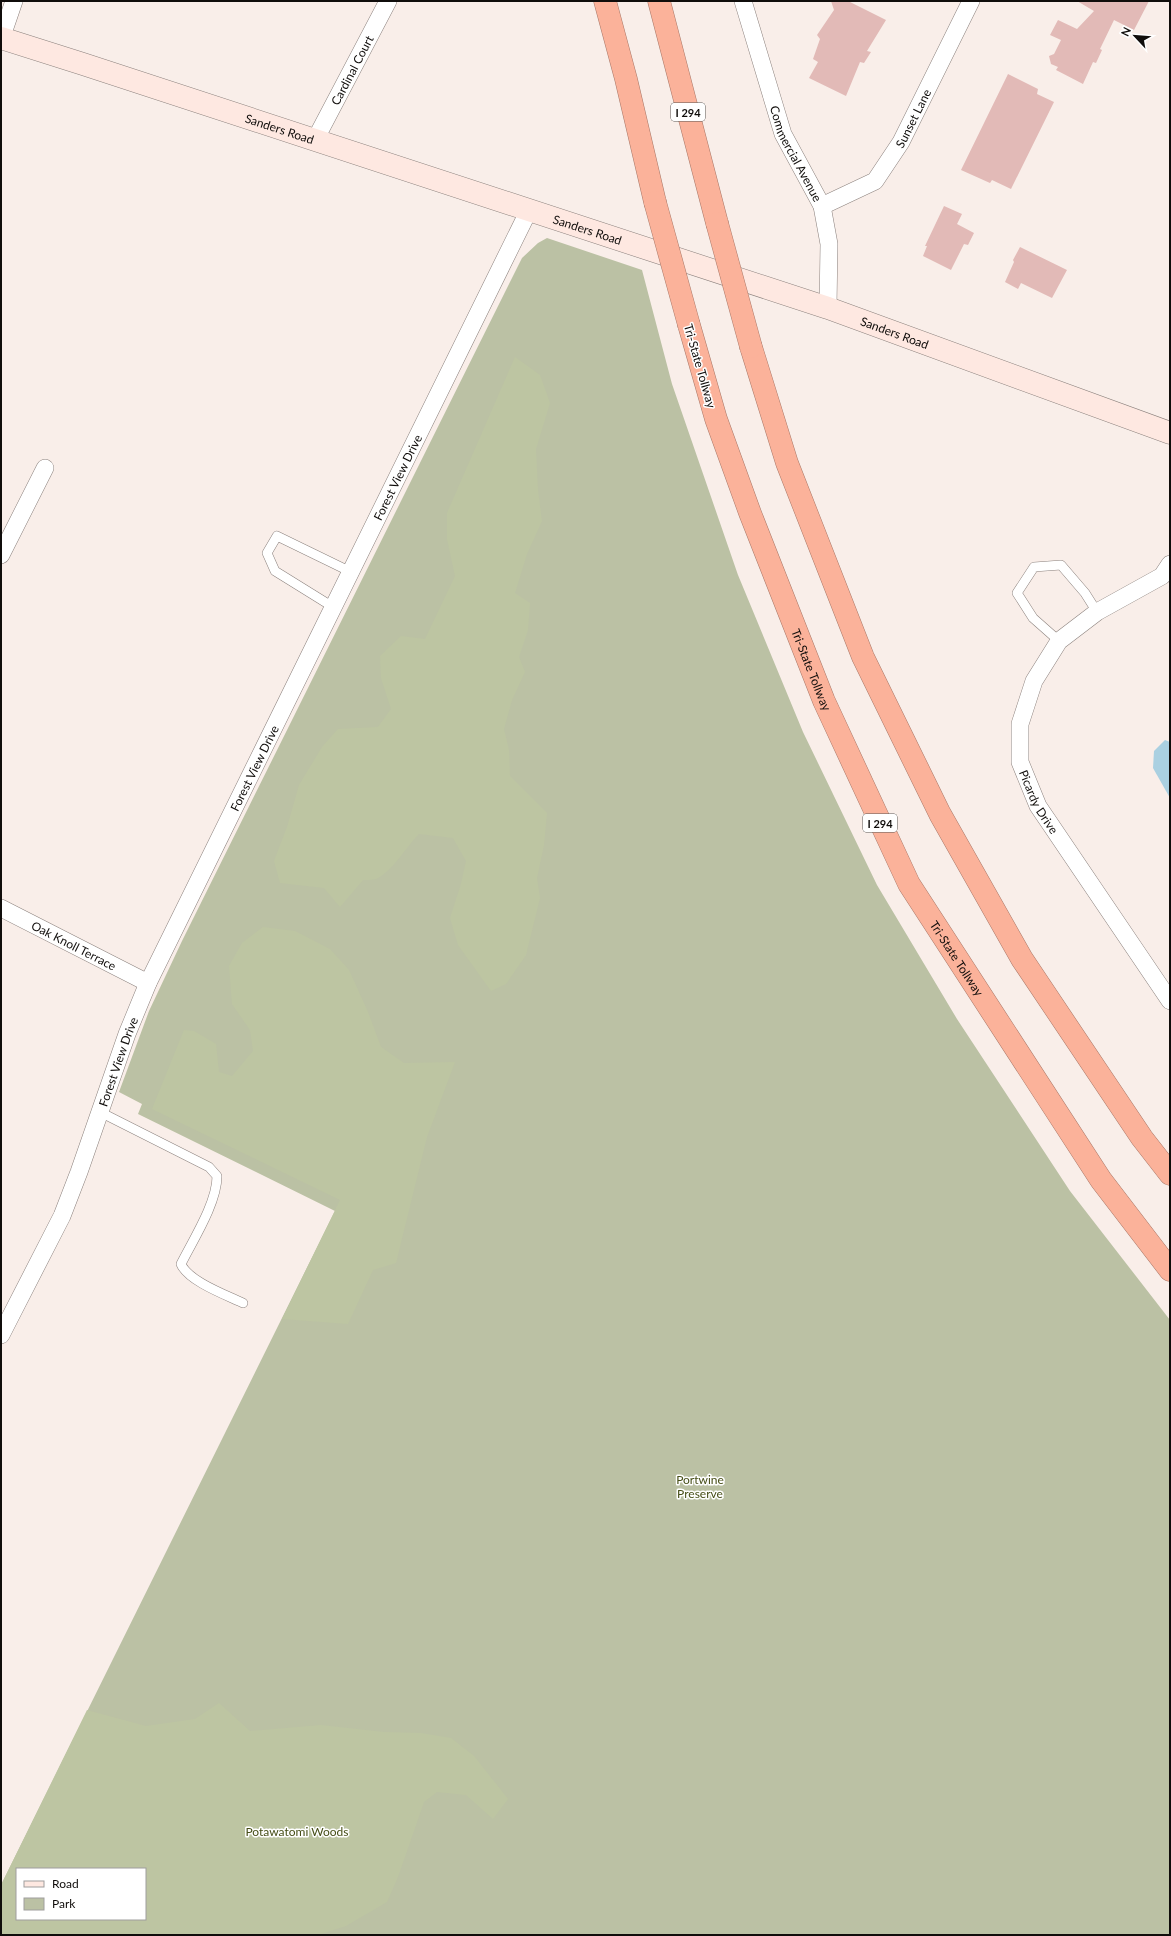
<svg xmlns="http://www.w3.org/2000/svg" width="1171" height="1936" font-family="Lato,sans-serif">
	<rect width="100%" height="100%" fill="#f9eee9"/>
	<path fill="#bbc1a4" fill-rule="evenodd" d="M 547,238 L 642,270 L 672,384 L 738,575 L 803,732 L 877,885 L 957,1019 L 1070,1191 L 1170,1320 L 1170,1935 L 1,1935 L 1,1885 L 335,1211 L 138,1114 L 142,1104 L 119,1092 L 149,1011 L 182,941 L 522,258 L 538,243 ZM 17,1869 L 145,1869 L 145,1919 L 17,1919 Z"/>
	<g fill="#bdc5a2" fill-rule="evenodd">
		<path d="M 515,357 L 540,375 L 550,403 L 536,449 L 538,490 L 542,521 L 527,554 L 515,593 L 530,603 L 528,630 L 519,657 L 525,672 L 512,700 L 504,729 L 509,750 L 510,776 L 547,813 L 544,845 L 537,878 L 540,898 L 526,955 L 506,984 L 491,991 L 458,945 L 450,918 L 461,884 L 466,861 L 453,838 L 419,834 C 406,847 394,869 378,878 C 375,880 368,880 363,880 L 340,907 L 324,888 L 280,883 L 274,861 L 287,827 L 299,785 L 322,747 L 338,729 L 378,727 L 391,709 L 381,678 L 380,656 L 401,636 L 425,639 L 455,576 L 447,539 L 447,513 Z"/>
		<path d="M 263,927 L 295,931 L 330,949 L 349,970 L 368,1012 L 381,1047 L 404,1063 L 455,1062 L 427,1137 L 396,1263 L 373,1270 L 348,1324 L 282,1319 L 340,1200 L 152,1109 L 184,1030 L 194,1031 L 216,1044 L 219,1072 L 232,1076 L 253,1051 L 250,1030 L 232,1004 L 229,966 L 242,943 Z"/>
		<path d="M 219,1703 L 250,1731 L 321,1725 L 384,1732 L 421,1733 L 451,1738 L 474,1756 L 508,1799 L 493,1819 L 466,1795 L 437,1792 L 424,1802 L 398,1877 L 387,1902 L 346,1926 L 318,1935 L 1,1935 L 1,1885 L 87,1710 L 146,1726 L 195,1719 ZM 17,1869 L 145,1869 L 145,1919 L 17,1919 Z"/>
	</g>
	<path fill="#aad0e1" d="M 1165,740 L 1170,742 L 1170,798 L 1153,768 L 1154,751 Z"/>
	<g fill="#e2bab7">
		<path d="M 831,1 L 848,1 L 886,20 L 867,51 L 871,52 L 864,63 L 860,62 L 846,96 L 809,78 L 818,62 L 813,59 L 820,39 L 817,35 L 834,10 Z"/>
		<path d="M 1077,1 L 1149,1 L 1134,30 L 1114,20 L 1100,49 L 1102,50 L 1096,63 L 1093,62 L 1083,84 L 1056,70 L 1058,67 L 1051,64 L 1049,56 L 1054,54 L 1061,40 L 1050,35 L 1058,20 L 1077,29 L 1094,11 Z"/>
		<path d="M 1008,74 L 1038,89 L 1037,94 L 1054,102 L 1011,189 L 992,180 L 990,183 L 961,170 Z"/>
		<path d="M 944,206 L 962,214 L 957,224 L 974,233 L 968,245 L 964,244 L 951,270 L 923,256 L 927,246 L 925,246 Z"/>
		<path d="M 1020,247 L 1067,270 L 1052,298 L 1021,283 L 1018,289 L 1005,282 L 1014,262 L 1013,260 Z"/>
	</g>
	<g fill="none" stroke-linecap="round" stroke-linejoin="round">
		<g stroke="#8b817d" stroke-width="10">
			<g id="service">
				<path d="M 333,607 L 275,571 L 267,553 L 277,536 L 351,572"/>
				<path d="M 1059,641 L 1033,618 L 1017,593 L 1034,567 L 1061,565 L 1085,593 L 1097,612"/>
				<path d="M 100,1112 L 209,1167 L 217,1176 C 217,1203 193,1240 181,1264 C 188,1281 226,1295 243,1303"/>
			</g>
		</g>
		<g stroke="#8b817d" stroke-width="18">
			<g id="minor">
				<path id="s1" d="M 743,1 L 783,134 L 822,206 L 829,244 L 828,308"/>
				<path d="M 1,39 L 14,1"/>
				<path id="s2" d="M 315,140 L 388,1"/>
				<path id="s3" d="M 822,206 L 875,181 L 901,142 L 971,1"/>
				<path d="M 1,555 L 45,468"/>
				<path id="s4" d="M 1170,564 L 1162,576 L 1097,612 L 1059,641 L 1034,681 L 1020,724 L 1020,762 L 1038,806 L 1170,1001"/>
				<path id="s5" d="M 1,908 L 148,983"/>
				<path id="s6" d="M 1,1335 L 62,1216 L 79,1172 L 127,1034 L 148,983 L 529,210"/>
			</g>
		</g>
		<g stroke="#8b817d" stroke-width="23">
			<g id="secondary">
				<path id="s7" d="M 1,38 L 83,64 L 828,308 L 1170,433"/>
			</g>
		</g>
		<g stroke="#a97868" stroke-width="23">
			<g id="motorway">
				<path d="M 605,1 L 626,79 L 655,202"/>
				<path d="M 659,1 L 717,223"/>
				<path id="s8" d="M 689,325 L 716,419 L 750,513 L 824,701 L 909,884 L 1101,1180 L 1170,1270"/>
				<path d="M 751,347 L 787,463 L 863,657 L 940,814 L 1022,959 L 1142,1138 L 1170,1174"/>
			</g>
		</g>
		<use href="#service" stroke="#fff" stroke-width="9"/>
		<use href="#minor" stroke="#fff" stroke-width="17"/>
		<use href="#secondary" stroke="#fee8e1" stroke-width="22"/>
		<use href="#motorway" stroke="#fbb29a" stroke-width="22"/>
		<g stroke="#a97868" stroke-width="23" stroke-linecap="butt">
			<g id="motorway-bridge">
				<path d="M 655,202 L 689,325"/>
				<path d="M 717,223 L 751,347"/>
			</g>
		</g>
		<use href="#motorway-bridge" stroke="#fbb29a" stroke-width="22"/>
	</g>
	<g text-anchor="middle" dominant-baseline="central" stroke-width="3" stroke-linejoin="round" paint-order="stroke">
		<g fill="#fff" stroke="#585654" stroke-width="1">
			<rect x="671" y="103" width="34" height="18" rx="3"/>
			<rect x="863" y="814" width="34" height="18" rx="3"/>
		</g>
		<g font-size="11" font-weight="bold" fill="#100d0b">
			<text x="688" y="112">I 294</text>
			<text x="880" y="823">I 294</text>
		</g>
		<g font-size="12" fill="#100d0b" stroke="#fff">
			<text stroke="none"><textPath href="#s2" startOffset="79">Cardinal Court</textPath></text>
			<text stroke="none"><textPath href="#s3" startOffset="132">Sunset Lane</textPath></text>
			<text stroke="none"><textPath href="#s7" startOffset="293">Sanders Road</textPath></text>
			<text stroke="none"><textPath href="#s1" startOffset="162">Commercial Avenue</textPath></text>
			<text stroke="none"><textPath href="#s7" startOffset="617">Sanders Road</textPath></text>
			<text stroke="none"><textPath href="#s7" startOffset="941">Sanders Road</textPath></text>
			<text transform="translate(700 366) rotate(74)">Tri-State Tollway</text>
			<text stroke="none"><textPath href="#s6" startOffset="946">Forest View Drive</textPath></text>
			<text stroke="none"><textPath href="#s8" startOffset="366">Tri-State Tollway</textPath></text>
			<text stroke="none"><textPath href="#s6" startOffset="622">Forest View Drive</textPath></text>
			<text stroke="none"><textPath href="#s4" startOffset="311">Picardy Drive</textPath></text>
			<text stroke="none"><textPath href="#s5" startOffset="82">Oak Knoll Terrace</textPath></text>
			<text stroke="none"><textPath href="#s8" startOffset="690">Tri-State Tollway</textPath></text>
			<text stroke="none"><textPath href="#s6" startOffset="298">Forest View Drive</textPath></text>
		</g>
		<g font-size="12" fill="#464e17" stroke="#fff">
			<text x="700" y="1479">Portwine<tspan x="700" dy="14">Preserve</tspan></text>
			<text x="297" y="1831">Potawatomi Woods</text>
		</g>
	</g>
	<rect width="1171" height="1936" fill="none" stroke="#100d0b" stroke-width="4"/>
	<rect x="16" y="1868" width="130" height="52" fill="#ffffff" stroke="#9f9e9d"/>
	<rect x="24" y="1881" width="20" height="6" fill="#fee8e1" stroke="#9f9e9d"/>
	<text x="52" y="1888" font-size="12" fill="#100d0b">Road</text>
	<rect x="24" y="1898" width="20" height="12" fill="#bbc1a4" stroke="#9f9e9d"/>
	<text x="52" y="1908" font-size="12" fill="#100d0b">Park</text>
	<g transform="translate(1135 36) rotate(296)" stroke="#ffffff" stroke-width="3" paint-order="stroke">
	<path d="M0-3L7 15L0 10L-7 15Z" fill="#100d0b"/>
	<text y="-6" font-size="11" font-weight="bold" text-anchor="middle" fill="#100d0b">N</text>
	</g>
</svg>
